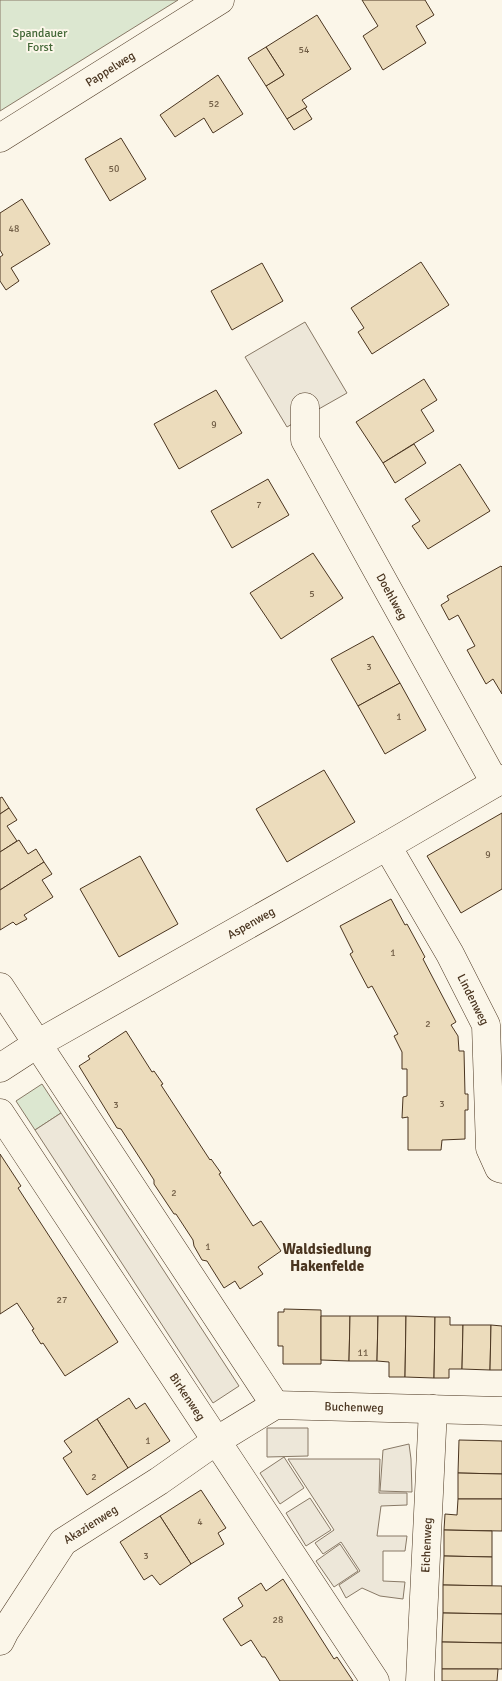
<svg xmlns="http://www.w3.org/2000/svg" width="502" height="1681" font-family="Signika,sans-serif">
	<rect width="100%" height="100%" fill="#fbf6e9"/>
	<g fill="#dce7d0" stroke="#887966">
		<path d="M 0,0 L 178,0 L 0,111 Z"/>
		<path d="M 42,1084 L 61,1113 L 35,1130 L 16,1101 Z"/>
	</g>
	<g fill="#ede7d9" stroke="#887966">
		<path d="M 305,322 L 347,393 L 287,427 L 245,357 Z"/>
		<path d="M 61,1113 L 239,1386 L 213,1403 L 35,1130 Z"/>
		<path d="M 267,1428 L 308,1428 L 308,1456 L 267,1457 Z"/>
		<path d="M 409,1444 L 411,1459 L 412,1492 L 380,1491 L 383,1450 Z"/>
		<path d="M 284,1457 L 304,1488 L 280,1504 L 260,1473 Z"/>
		<path d="M 288,1459 L 380,1459 L 379,1493 L 407,1493 L 407,1505 L 381,1506 L 377,1536 L 407,1536 L 405,1551 L 383,1551 L 383,1581 L 405,1582 L 403,1599 L 380,1596 L 362,1588 L 346,1598 L 339,1585 L 360,1571 L 341,1542 L 323,1554 L 315,1543 L 334,1530 Z"/>
		<path d="M 310,1498 L 331,1530 L 306,1546 L 286,1513 Z"/>
		<path d="M 340,1544 L 358,1571 L 334,1587 L 316,1561 Z"/>
	</g>
	<g fill="#ecdcbc" stroke="#4a3520">
		<path d="M 362,0 L 425,0 L 434,15 L 416,26 L 426,43 L 383,70 L 363,36 L 378,26 Z"/>
		<path d="M 317,15 L 351,69 L 302,100 L 307,107 L 287,119 L 266,86 L 284,75 L 266,47 Z"/>
		<path d="M 266,47 L 284,75 L 266,86 L 248,58 Z"/>
		<path d="M 218,75 L 243,114 L 213,133 L 204,118 L 175,137 L 160,115 Z"/>
		<path d="M 305,108 L 312,119 L 294,130 L 287,119 Z"/>
		<path d="M 121,138 L 146,179 L 110,201 L 85,159 Z"/>
		<path d="M 22,199 L 50,244 L 11,268 L 19,281 L 6,290 L 0,281 L 0,257 L 3,255 L 0,250 L 0,213 Z"/>
		<path d="M 421,262 L 449,305 L 372,354 L 358,332 L 364,328 L 351,308 Z"/>
		<path d="M 262,263 L 283,301 L 232,330 L 211,291 Z"/>
		<path d="M 424,379 L 437,400 L 421,410 L 434,431 L 383,463 L 356,422 Z"/>
		<path d="M 216,390 L 242,433 L 179,469 L 154,424 Z"/>
		<path d="M 414,444 L 426,463 L 395,483 L 383,463 Z"/>
		<path d="M 460,464 L 490,511 L 428,549 L 412,526 L 420,521 L 405,499 Z"/>
		<path d="M 268,479 L 289,515 L 232,548 L 211,511 Z"/>
		<path d="M 313,553 L 343,598 L 281,639 L 250,593 Z"/>
		<path d="M 501,566 L 502,567 L 502,694 L 493,679 L 486,684 L 467,650 L 475,646 L 458,615 L 449,620 L 441,605 L 449,600 L 447,596 Z"/>
		<path d="M 373,636 L 400,683 L 358,706 L 331,659 Z"/>
		<path d="M 400,683 L 426,730 L 385,754 L 358,706 Z"/>
		<path d="M 324,770 L 355,822 L 287,862 L 256,809 Z"/>
		<path d="M 2,797 L 9,808 L 0,814 L 0,798 Z"/>
		<path d="M 9,808 L 17,820 L 7,826 L 17,841 L 0,852 L 0,814 Z"/>
		<path d="M 502,813 L 502,889 L 461,913 L 427,856 Z"/>
		<path d="M 19,840 L 28,854 L 36,849 L 44,862 L 0,890 L 0,852 Z"/>
		<path d="M 140,856 L 178,924 L 119,957 L 80,889 Z"/>
		<path d="M 44,862 L 52,874 L 42,880 L 53,897 L 24,915 L 27,919 L 16,925 L 13,922 L 0,930 L 0,890 Z"/>
		<path d="M 391,899 L 405,925 L 407,924 L 425,957 L 423,959 L 456,1022 L 451,1025 L 458,1036 L 459,1051 L 464,1051 L 465,1094 L 468,1094 L 468,1110 L 465,1110 L 465,1139 L 442,1140 L 441,1150 L 408,1150 L 408,1117 L 402,1118 L 403,1097 L 407,1096 L 407,1069 L 402,1069 L 402,1052 L 394,1036 L 398,1034 L 372,986 L 368,988 L 350,954 L 353,952 L 340,926 Z"/>
		<path d="M 126,1031 L 152,1072 L 154,1071 L 163,1084 L 161,1085 L 210,1160 L 211,1159 L 221,1173 L 219,1174 L 253,1226 L 261,1221 L 281,1251 L 258,1267 L 263,1274 L 240,1289 L 235,1281 L 224,1288 L 207,1261 L 202,1260 L 194,1246 L 193,1240 L 176,1214 L 174,1214 L 154,1184 L 154,1180 L 121,1129 L 117,1128 L 79,1066 L 90,1059 L 88,1056 Z"/>
		<path d="M 0,1154 L 21,1186 L 18,1188 L 118,1342 L 65,1376 L 43,1343 L 41,1344 L 32,1330 L 34,1329 L 17,1303 L 0,1314 Z"/>
		<path d="M 284,1309 L 321,1310 L 321,1364 L 283,1364 L 283,1346 L 278,1346 L 278,1312 L 284,1312 Z"/>
		<path d="M 321,1316 L 350,1316 L 349,1361 L 321,1360 Z"/>
		<path d="M 350,1316 L 378,1316 L 377,1361 L 349,1361 Z"/>
		<path d="M 378,1316 L 406,1316 L 405,1377 L 389,1377 L 389,1362 L 377,1361 Z"/>
		<path d="M 406,1316 L 435,1317 L 434,1378 L 405,1377 Z"/>
		<path d="M 435,1317 L 450,1317 L 450,1325 L 463,1325 L 462,1369 L 449,1369 L 449,1378 L 434,1378 Z"/>
		<path d="M 463,1325 L 491,1325 L 490,1370 L 462,1369 Z"/>
		<path d="M 491,1325 L 502,1326 L 502,1370 L 490,1370 Z"/>
		<path d="M 129,1398 L 136,1409 L 145,1403 L 170,1441 L 128,1468 L 97,1419 Z"/>
		<path d="M 97,1419 L 128,1468 L 87,1495 L 63,1458 L 72,1452 L 64,1441 Z"/>
		<path d="M 459,1440 L 502,1441 L 502,1474 L 458,1473 Z"/>
		<path d="M 458,1473 L 502,1474 L 502,1499 L 458,1499 Z"/>
		<path d="M 201,1490 L 226,1528 L 218,1533 L 224,1544 L 191,1564 L 160,1516 Z"/>
		<path d="M 458,1499 L 502,1499 L 502,1531 L 444,1530 L 445,1514 L 457,1515 Z"/>
		<path d="M 160,1516 L 191,1564 L 160,1585 L 152,1575 L 144,1580 L 120,1542 Z"/>
		<path d="M 444,1530 L 492,1531 L 492,1557 L 444,1556 Z"/>
		<path d="M 444,1556 L 492,1557 L 492,1586 L 443,1585 Z"/>
		<path d="M 283,1579 L 334,1659 L 337,1657 L 353,1681 L 280,1681 L 265,1657 L 262,1657 L 251,1640 L 241,1646 L 223,1619 L 243,1606 L 238,1598 L 261,1583 L 266,1591 Z"/>
		<path d="M 443,1585 L 502,1586 L 502,1614 L 443,1613 Z"/>
		<path d="M 443,1613 L 502,1614 L 502,1643 L 442,1642 Z"/>
		<path d="M 442,1642 L 502,1643 L 502,1669 L 442,1669 Z"/>
		<path d="M 442,1669 L 498,1669 L 497,1681 L 442,1681 Z"/>
	</g>
	<g fill="none" stroke-linecap="round" stroke-linejoin="round">
		<g stroke="#4a3520" stroke-width="29">
			<g id="minor">
				<path id="s1" d="M 0,138 L 220,0"/>
				<path id="s2" d="M 305,407 L 305,440 L 495,783"/>
				<path id="s3" d="M 387,846 L 450,954 L 486,1025 L 490,1148 L 499,1168 L 502,1169"/>
				<path d="M 0,987 L 275,1405"/>
				<path id="s4" d="M 0,1068 L 37,1044 L 387,846 L 502,779"/>
				<path id="s5" d="M 0,1113 L 375,1681"/>
				<path id="s6" d="M 0,1641 L 5,1631 L 63,1542 L 159,1481 L 216,1441 L 275,1405 L 502,1411"/>
				<path id="s7" d="M 420,1681 L 433,1409"/>
			</g>
		</g>
		<use href="#minor" stroke="#fbf6e9" stroke-width="28"/>
	</g>
	<g text-anchor="middle" dominant-baseline="central" stroke-width="4" stroke-linejoin="round" paint-order="stroke">
		<g font-size="10" fill="#725f47">
			<text x="304" y="50">54</text>
			<text x="214" y="104">52</text>
			<text x="114" y="169">50</text>
			<text x="14" y="229">48</text>
			<text x="214" y="425">9</text>
			<text x="259" y="505">7</text>
			<text x="312" y="594">5</text>
			<text x="369" y="667">3</text>
			<text x="399" y="717">1</text>
			<text x="488" y="855">9</text>
			<text x="393" y="953">1</text>
			<text x="428" y="1024">2</text>
			<text x="442" y="1104">3</text>
			<text x="116" y="1105">3</text>
			<text x="174" y="1193">2</text>
			<text x="208" y="1247">1</text>
			<text x="62" y="1300">27</text>
			<text x="363" y="1353">11</text>
			<text x="148" y="1441">1</text>
			<text x="94" y="1477">2</text>
			<text x="200" y="1522">4</text>
			<text x="146" y="1556">3</text>
			<text x="278" y="1620">28</text>
		</g>
		<g font-size="12" fill="#436837" stroke="#fbf6e9">
			<text x="40" y="33">Spandauer<tspan x="40" dy="14">Forst</tspan></text>
		</g>
		<g font-size="12" fill="#4a3520" stroke="#fbf6e9">
			<text stroke="none"><textPath href="#s1" startOffset="130">Pappelweg</textPath></text>
			<text stroke="none"><textPath href="#s2" startOffset="212">Doehlweg</textPath></text>
			<text stroke="none"><textPath href="#s4" startOffset="290">Aspenweg</textPath></text>
			<text stroke="none"><textPath href="#s3" startOffset="176">Lindenweg</textPath></text>
			<text stroke="none"><textPath href="#s5" startOffset="340">Birkenweg</textPath></text>
			<text stroke="none"><textPath href="#s6" startOffset="449">Buchenweg</textPath></text>
			<text stroke="none"><textPath href="#s6" startOffset="150">Akazienweg</textPath></text>
			<text stroke="none"><textPath href="#s7" startOffset="136">Eichenweg</textPath></text>
		</g>
		<g font-size="15" font-weight="bold" fill="#4a3520" stroke="#fbf6e9">
			<text x="327" y="1249">Waldsiedlung<tspan x="327" dy="17">Hakenfelde</tspan></text>
		</g>
	</g>
</svg>
